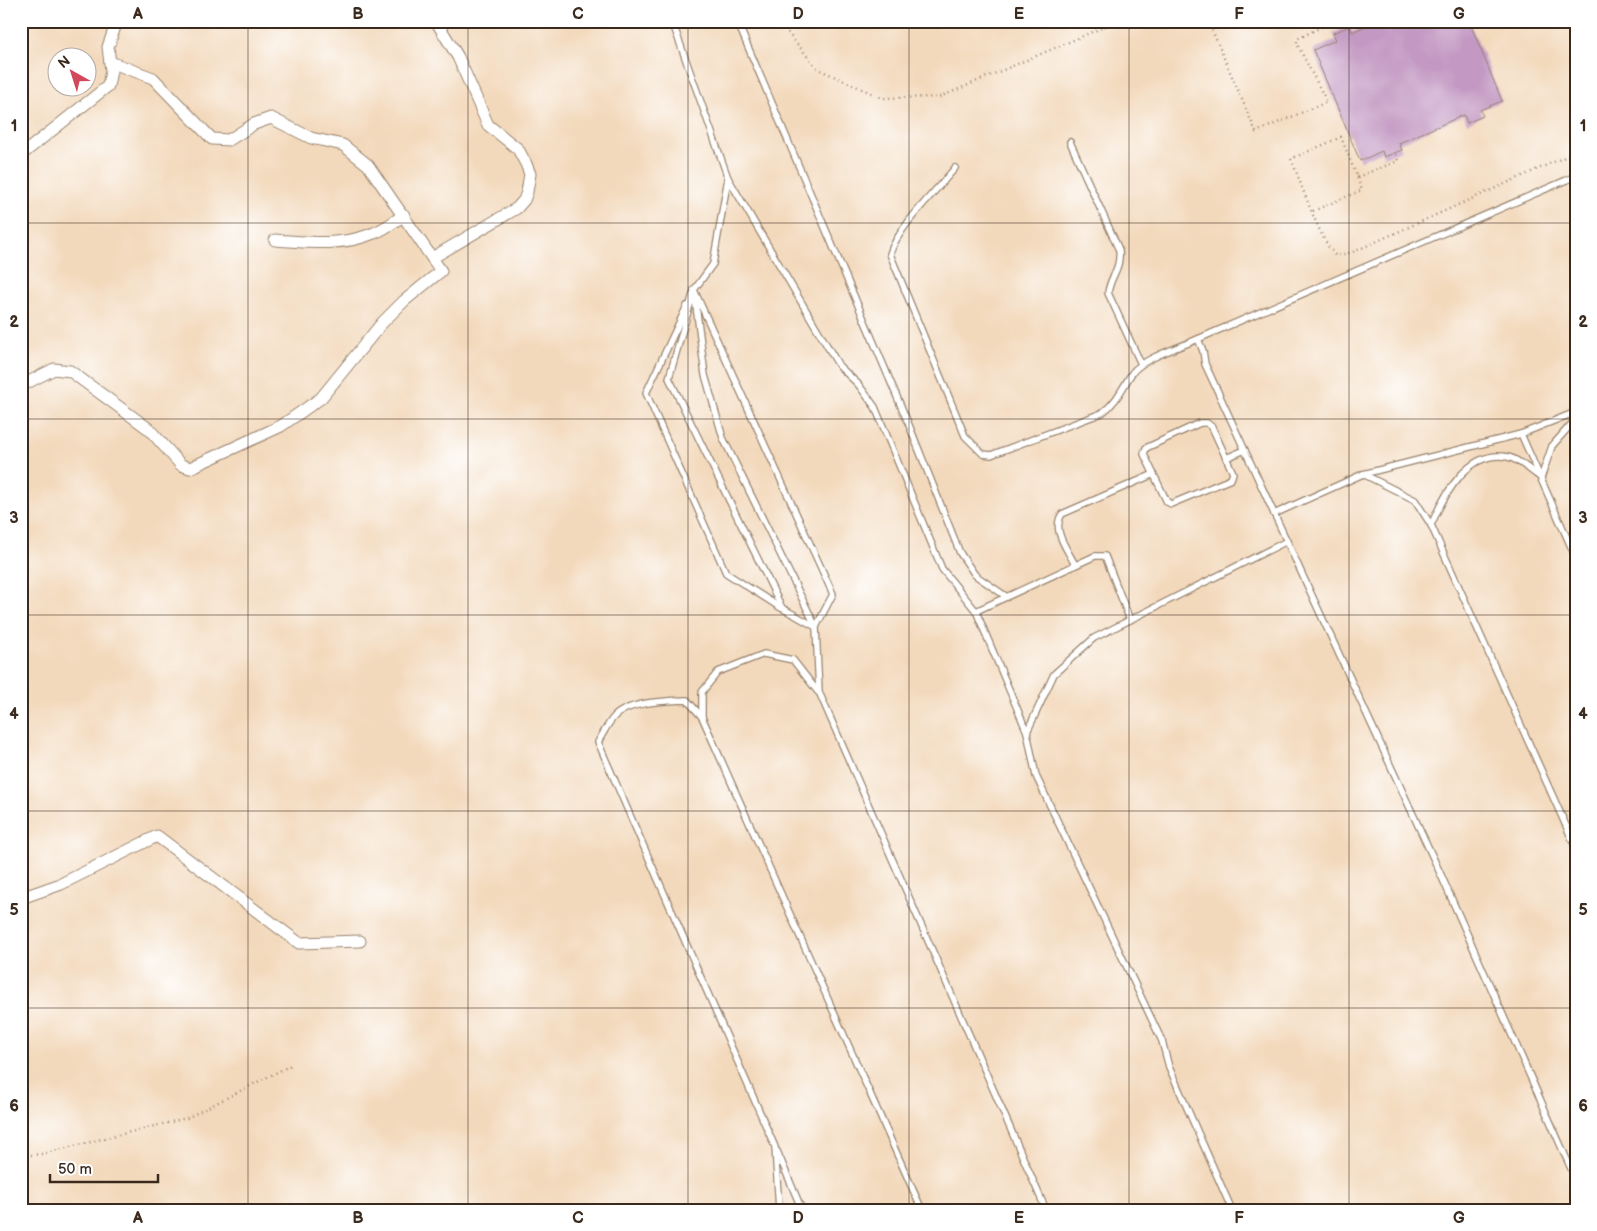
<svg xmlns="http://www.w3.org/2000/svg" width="1597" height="1231" font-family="'Balsamiq Sans',sans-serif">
	<rect width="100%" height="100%" fill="#fff"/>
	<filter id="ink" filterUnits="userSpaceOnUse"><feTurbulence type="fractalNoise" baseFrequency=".02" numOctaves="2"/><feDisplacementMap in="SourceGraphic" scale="10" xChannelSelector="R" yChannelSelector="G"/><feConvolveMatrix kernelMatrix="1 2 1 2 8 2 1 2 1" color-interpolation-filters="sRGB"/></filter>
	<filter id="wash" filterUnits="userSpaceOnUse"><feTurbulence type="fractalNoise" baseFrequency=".0096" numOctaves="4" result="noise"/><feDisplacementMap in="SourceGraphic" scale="20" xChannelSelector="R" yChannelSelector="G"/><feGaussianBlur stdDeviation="1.12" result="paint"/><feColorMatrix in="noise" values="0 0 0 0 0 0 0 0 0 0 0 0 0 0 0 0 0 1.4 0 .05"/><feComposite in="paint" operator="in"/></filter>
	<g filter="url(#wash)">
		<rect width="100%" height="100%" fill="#f3d9bc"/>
		<g id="blocks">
			<path fill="#c399c3" d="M 1378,21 L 1469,21 L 1502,101 L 1480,110 L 1483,116 L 1467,123 L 1464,115 L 1399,143 L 1402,150 L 1384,157 L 1382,151 L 1360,161 L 1313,50 L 1336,40 L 1333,33 L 1350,26 L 1352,32 Z"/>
		</g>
	</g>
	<g filter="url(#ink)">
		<use href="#blocks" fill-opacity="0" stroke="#97826d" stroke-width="1"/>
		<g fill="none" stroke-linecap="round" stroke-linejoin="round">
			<g stroke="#97826d" stroke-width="8">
				<g id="lane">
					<path d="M 672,21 L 728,178 L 713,264 L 694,290 L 833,594 L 816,627"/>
					<path d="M 737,21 L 909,425 L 960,553 L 975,575 L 1007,597"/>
					<path d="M 1070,142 L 1119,250 C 1121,270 1110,276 1108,293 L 1141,364"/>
					<path d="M 955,168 C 937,190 897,228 890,254 L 965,436 L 983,454 L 991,455 L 1102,413 C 1117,402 1122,388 1132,373 C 1143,358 1180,347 1198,339"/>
					<path d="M 1576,176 L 1198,339 L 1203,351 L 1205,364 L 1441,875 L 1576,1180"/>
					<path d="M 728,178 L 839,366 L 858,384 L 875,407 L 942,569 L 976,611 L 1027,732"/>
					<path d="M 694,290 L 705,375 L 723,438 L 816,627 L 819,692 L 1046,1210"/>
					<path d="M 693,294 L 669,378 L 782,608 L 816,627"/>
					<path d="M 687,306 L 646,393 L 726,573 L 781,608"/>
					<path d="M 1200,423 L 1207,423 L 1212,427 L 1233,473 L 1231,479 L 1171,504 L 1167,502 L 1144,454 L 1146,448 Z"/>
					<path d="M 1521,434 L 1576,558"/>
					<path d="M 1226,458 L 1245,450"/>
					<path d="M 1363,474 L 1415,500 L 1431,525 L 1576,848"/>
					<path d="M 1274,514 L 1363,474 L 1521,434 L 1576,412"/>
					<path d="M 1431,525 C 1444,495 1468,449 1508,457 C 1519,459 1532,472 1541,478 L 1552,446 L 1576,419"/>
					<path d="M 1075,565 C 1068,550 1051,530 1062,514 L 1154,474"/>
					<path d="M 976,611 L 1095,556 L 1105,556 L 1130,620"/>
					<path d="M 702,717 L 702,692 L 718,672 L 764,654 L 793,660 L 818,692"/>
					<path d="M 777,1151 L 802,1210"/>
					<path d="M 779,1210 L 775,1147 L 598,742 C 603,734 607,725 613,718 C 627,701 667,701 687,700 L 702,717 L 922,1210"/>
					<path d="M 1232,1210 L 1169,1067 L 1162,1041 L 1036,776 L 1027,732 L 1054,674 L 1094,638 L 1287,541"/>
				</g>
			</g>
			<g stroke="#97826d" stroke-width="13">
				<g id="street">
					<path d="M 21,155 L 108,86 L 111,71 L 108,47 L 117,21"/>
					<path d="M 275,240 C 309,242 341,247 374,233 C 385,229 395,221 404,215"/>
					<path d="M 432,258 L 517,208 L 524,200 L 527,192 L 530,174 L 526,164 L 518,149 L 488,125 L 458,57 L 436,21"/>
					<path d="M 21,386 L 54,369 L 70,371 L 149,429 L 181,465 L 190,468 L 281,426 L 321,398 L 382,323 L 404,301 L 441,271 L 368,165 L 343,145 L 311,138 L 271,118 L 254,124 L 229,140 L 212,139 L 153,78 L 110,62"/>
					<path d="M 21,898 L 61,884 L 157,836 L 299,943 L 360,941"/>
				</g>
			</g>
			<g stroke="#97826d" stroke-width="2.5" stroke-dasharray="1 4" stroke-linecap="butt">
				<path d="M 778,21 L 818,69 L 882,98 L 940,97 L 1118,21"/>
				<path d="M 1208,21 L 1256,132 L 1327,102 L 1297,44 L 1297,39 L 1333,21"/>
				<path d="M 1339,21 L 1342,30"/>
				<path d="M 1211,27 L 1223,21"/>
				<path d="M 1357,177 L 1398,161 L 1395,153"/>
				<path d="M 1313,211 L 1362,190 L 1341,137 L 1291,159 C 1301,182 1320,242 1336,256 L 1353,252 L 1576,152"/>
				<path d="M 21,1156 L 42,1154 L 187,1118 L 293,1064"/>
			</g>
			<use href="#lane" stroke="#fff" stroke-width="5.5"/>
			<use href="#street" stroke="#fff" stroke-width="11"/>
		</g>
	</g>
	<path fill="none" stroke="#3b2a1e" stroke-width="1" stroke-opacity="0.55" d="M 248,21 L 248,1210M 468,21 L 468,1210M 688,21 L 688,1210M 909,21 L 909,1210M 1129,21 L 1129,1210M 1349,21 L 1349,1210M 21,223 L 1576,223M 21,419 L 1576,419M 21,615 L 1576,615M 21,811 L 1576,811M 21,1008 L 1576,1008"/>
	<rect width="1597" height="1231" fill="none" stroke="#fff" stroke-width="55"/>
	<g transform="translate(72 72) rotate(321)"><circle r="24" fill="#ffffff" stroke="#b1aaa5"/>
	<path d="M0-4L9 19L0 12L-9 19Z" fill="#d1495b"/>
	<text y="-8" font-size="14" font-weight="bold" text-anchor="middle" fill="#3b2a1e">N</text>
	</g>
	<path d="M50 1174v8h108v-8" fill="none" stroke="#3b2a1e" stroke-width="2.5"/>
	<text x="58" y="1174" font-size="15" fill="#3b2a1e" stroke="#ffffff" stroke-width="4" paint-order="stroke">50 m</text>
	<rect x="28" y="28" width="1542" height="1176" fill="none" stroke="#3b2a1e" stroke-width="2"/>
	<g font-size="16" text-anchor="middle" font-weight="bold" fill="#3b2a1e">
		<text x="138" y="19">A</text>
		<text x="358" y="19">B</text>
		<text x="578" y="19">C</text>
		<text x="798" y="19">D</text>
		<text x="1019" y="19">E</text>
		<text x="1239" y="19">F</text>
		<text x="1459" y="19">G</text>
		<text x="14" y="131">1</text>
		<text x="1583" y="131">1</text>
		<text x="14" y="327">2</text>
		<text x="1583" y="327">2</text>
		<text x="14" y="523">3</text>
		<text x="1583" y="523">3</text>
		<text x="14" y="719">4</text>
		<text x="1583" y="719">4</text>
		<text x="14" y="915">5</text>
		<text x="1583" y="915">5</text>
		<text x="14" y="1111">6</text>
		<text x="1583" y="1111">6</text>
		<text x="138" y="1223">A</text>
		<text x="358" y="1223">B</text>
		<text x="578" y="1223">C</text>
		<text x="798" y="1223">D</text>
		<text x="1019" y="1223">E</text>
		<text x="1239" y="1223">F</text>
		<text x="1459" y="1223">G</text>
	</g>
</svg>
